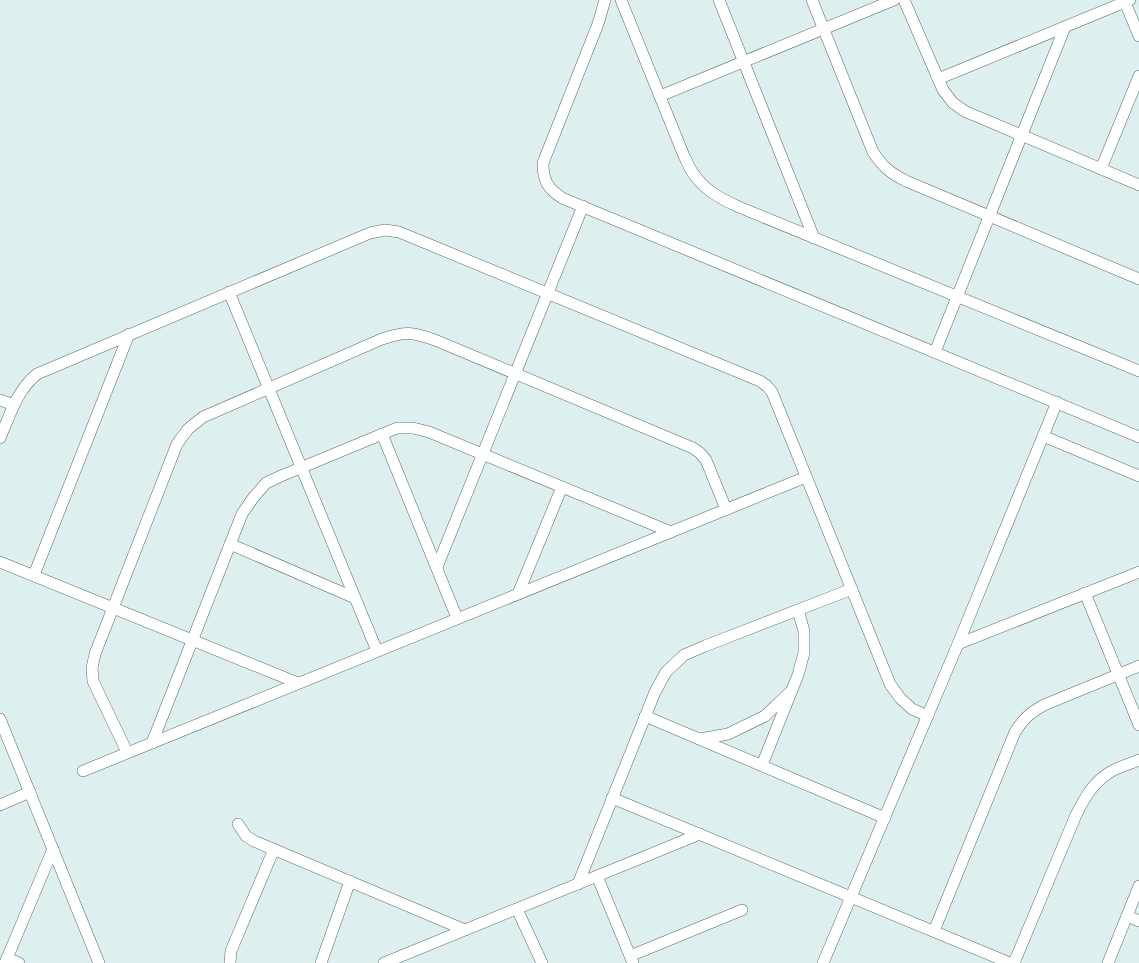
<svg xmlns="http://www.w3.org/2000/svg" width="1139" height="963" font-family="'PT Sans',sans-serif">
	<rect width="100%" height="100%" fill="#deefef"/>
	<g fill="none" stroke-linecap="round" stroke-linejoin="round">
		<g stroke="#596868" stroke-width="12">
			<g id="street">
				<path d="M 605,0 L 598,24 L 543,163 C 543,180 547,188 562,198 L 1139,437"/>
				<path d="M 621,0 L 684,156 C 687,161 689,168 693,173 C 704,190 721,199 739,207 L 1139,371"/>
				<path d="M 719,0 L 814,238"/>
				<path d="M 812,0 L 873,152 C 883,167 890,173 906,181 L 1139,279"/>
				<path d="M 904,0 L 943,90 L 953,103 L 966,112 L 981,118 L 1139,185"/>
				<path d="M 1124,0 L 1139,36"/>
				<path d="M 938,79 L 1130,0"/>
				<path d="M 660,96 L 894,0"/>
				<path d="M 1101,169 L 1139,76"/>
				<path d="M 229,292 L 377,651"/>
				<path d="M 935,352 L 1065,27"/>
				<path d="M 0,400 L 14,405"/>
				<path d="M 382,434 L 457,618"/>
				<path d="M 1043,436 L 1139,476"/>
				<path d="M 0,438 C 10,415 17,390 37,374 L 370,233 L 385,230 L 399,232 L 760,381 L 767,386 L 772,392 L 890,684 L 900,698 L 912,709 L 928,716"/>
				<path d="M 230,544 L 355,598"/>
				<path d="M 0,562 L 298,683"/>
				<path d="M 437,567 L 583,206"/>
				<path d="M 34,575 L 129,334"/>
				<path d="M 1085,593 L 1139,725"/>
				<path d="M 518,594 L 562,487"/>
				<path d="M 958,644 L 1139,572"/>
				<path d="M 645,716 L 885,818"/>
				<path d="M 0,719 L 99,963"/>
				<path d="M 700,739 L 728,734 L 765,716 L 789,693"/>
				<path d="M 152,743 L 242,514 L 253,498 L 266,483 L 281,476 L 397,428 L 413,428 L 429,432 L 671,532"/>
				<path d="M 127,752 L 93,681 L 92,668 L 95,654 L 177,444 L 188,429 L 203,417 L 382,339 C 406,331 412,332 435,340 L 693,448 L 700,453 L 706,460 L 726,509"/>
				<path d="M 762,765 L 798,675 L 804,653 L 804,631 L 798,610"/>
				<path d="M 83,771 L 806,477"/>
				<path d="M 612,798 L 1010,963"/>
				<path d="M 0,805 L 30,792"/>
				<path d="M 238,824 L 246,836 L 254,841 L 465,930"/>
				<path d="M 597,876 L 633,963"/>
				<path d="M 578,884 L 655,692 L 666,672 L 684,655 L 705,646 L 852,589"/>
				<path d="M 517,909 L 542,963"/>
				<path d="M 1127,916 L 1139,921"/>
				<path d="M 934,931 L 1015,732 C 1024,718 1030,713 1044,705 L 1139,666"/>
				<path d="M 630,956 L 742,910"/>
				<path d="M 7,958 L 19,963"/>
				<path d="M 5,963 L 53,849"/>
				<path d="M 230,963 L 231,951 L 274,849"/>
				<path d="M 321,963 L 350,881"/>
				<path d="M 384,963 L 700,834"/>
				<path d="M 823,963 L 958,644 L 1057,402"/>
				<path d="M 1014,963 L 1076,815 C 1085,797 1094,781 1112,771 C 1121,766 1130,764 1139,760"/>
				<path d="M 1108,963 L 1139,886"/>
			</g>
		</g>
		<use href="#street" stroke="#fff" stroke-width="11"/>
	</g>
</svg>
